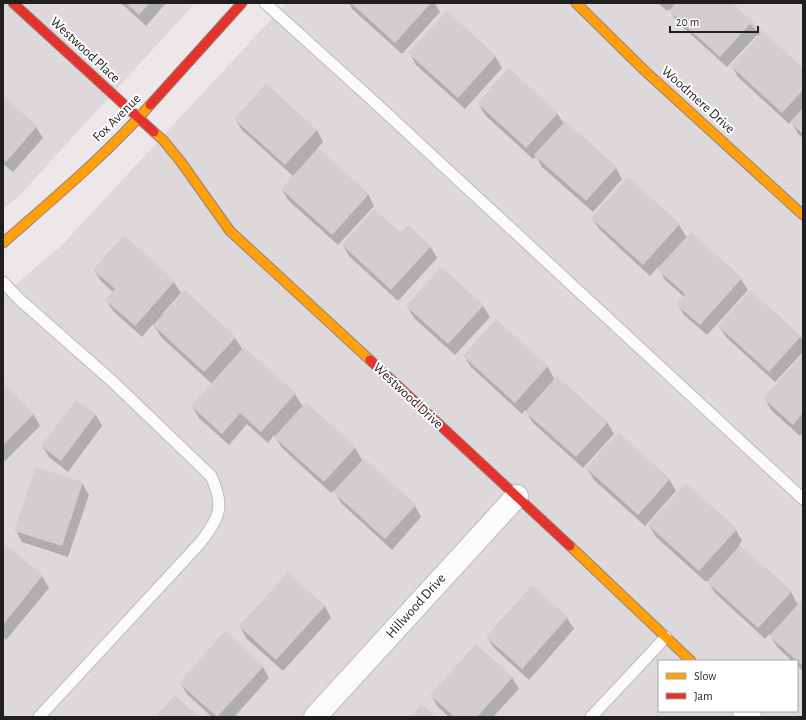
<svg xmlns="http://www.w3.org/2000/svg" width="806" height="720" font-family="'Alegreya Sans',sans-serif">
	<rect width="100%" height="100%" fill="#eee7ea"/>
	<g fill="#ddd9db" fill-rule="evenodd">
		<path d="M 3,3 L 195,3 L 19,196 L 3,209 Z"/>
		<path d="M 286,3 L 803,3 L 803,717 L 3,717 L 3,295 L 61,246 ZM 659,661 L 797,661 L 797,711 L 659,711 Z"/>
	</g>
	<g fill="#0003">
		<path d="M 121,3 L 166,3 L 146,26 Z"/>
		<path d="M 349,3 L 435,3 L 440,12 L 402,54 L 352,9 Z"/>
		<path d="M 658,3 L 731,3 L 803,69 L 803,138 L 798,134 L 791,121 L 789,124 L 738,77 L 732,66 L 759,36 L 757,35 L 727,67 L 677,22 L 669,9 L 667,11 Z"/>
		<path d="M 410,53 L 495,56 L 502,68 L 465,109 L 416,65 Z"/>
		<path d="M 3,97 L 36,127 L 43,138 L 13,172 L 3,164 Z"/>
		<path d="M 478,103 L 557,113 L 564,124 L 616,168 L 622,179 L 593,212 L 542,167 L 536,156 L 533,159 L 485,115 Z"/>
		<path d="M 235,119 L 317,130 L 323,142 L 317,149 L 368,194 L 374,206 L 338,245 L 289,201 L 282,190 L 294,177 L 242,130 Z"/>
		<path d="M 592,218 L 679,225 L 687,238 L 741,279 L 748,290 L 707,335 L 684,315 L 678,304 L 684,297 L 665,280 L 658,267 L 650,276 L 599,229 Z"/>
		<path d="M 124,237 L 174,282 L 181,293 L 162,314 L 164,315 L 185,292 L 235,338 L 243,350 L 295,394 L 303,407 L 355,448 L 363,461 L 415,506 L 421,517 L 392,550 L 341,503 L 334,490 L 331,493 L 282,448 L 274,435 L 268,443 L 247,424 L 229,445 L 199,418 L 192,406 L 212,384 L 161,337 L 153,324 L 142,337 L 113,311 L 106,300 L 113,292 L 101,281 L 94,270 Z"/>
		<path d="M 343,245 L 430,246 L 437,258 L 398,301 L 349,256 Z"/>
		<path d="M 407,306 L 483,306 L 490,317 L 455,355 L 414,318 Z"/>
		<path d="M 719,326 L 800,336 L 803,341 L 803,352 L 775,382 L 726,337 Z"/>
		<path d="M 464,356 L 548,367 L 555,380 L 607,422 L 614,434 L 583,468 L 533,423 L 525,410 L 522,414 L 471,367 Z"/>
		<path d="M 803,356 L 803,432 L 800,436 L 771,410 L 765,399 Z"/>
		<path d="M 3,383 L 34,415 L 40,426 L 5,461 L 3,459 Z"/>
		<path d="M 77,401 L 96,415 L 102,426 L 68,472 L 49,457 L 42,446 Z"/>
		<path d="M 587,468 L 669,479 L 676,491 L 645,526 L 594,480 Z"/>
		<path d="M 82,483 L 89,495 L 68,557 L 22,542 L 16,531 Z"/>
		<path d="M 649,525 L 736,530 L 742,541 L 739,545 L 791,592 L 798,605 L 803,604 L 803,671 L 797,665 L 797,661 L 792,661 L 777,647 L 769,634 L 765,639 L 715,593 L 707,580 L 706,582 L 656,537 Z"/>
		<path d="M 4,545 L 42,576 L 49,588 L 6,640 L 3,637 Z"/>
		<path d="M 533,586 L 567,618 L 574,629 L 529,680 L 494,648 L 487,637 Z"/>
		<path d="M 325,606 L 331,618 L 283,671 L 246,638 L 240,626 Z"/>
		<path d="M 263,667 L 269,678 L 234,717 L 212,717 L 187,694 L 180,683 Z"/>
		<path d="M 512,677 L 519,689 L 493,717 L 449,717 L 438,707 L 431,695 Z"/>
	</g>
	<g fill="#d3cdd0">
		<path d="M 126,3 L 150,3 L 139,15 Z"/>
		<path d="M 351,3 L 431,3 L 395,43 Z"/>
		<path d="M 676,3 L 732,3 L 803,68 L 803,90 L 782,113 L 731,66 L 760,34 L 750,24 L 720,57 L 669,11 Z"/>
		<path d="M 447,11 L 496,56 L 458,98 L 408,53 Z"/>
		<path d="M 509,68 L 558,113 L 526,148 L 477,103 Z"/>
		<path d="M 266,83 L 317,130 L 285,165 L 234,119 Z"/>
		<path d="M 3,96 L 37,126 L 6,162 L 3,159 Z"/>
		<path d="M 803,108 L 803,134 L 790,122 Z"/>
		<path d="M 565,121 L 617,167 L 586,201 L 534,155 Z"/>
		<path d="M 318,148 L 369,194 L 332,235 L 281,189 Z"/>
		<path d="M 628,177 L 680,224 L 643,265 L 591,218 Z"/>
		<path d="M 374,209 L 401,233 L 408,225 L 431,246 L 391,290 L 342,245 Z"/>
		<path d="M 691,232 L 742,278 L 700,325 L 676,304 L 685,294 L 657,269 Z"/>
		<path d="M 124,235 L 175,281 L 135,326 L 105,300 L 115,289 L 93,270 Z"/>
		<path d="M 441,267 L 484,305 L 448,344 L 406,306 Z"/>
		<path d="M 185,290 L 236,337 L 204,372 L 153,325 Z"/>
		<path d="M 750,290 L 801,336 L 769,372 L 718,326 Z"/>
		<path d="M 496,319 L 548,366 L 515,403 L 463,356 Z"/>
		<path d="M 244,347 L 296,393 L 261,432 L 240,413 L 222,434 L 191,406 Z"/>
		<path d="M 803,354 L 803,413 L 793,425 L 763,398 Z"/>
		<path d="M 557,376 L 608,422 L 576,457 L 525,412 Z"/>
		<path d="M 3,382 L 34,414 L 3,445 Z"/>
		<path d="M 76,400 L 96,414 L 61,461 L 41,446 Z"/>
		<path d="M 306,402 L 356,447 L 324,482 L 274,437 Z"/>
		<path d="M 618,432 L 670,479 L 638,515 L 586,468 Z"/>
		<path d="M 364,458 L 416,505 L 385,539 L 333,492 Z"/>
		<path d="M 36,467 L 83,482 L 62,546 L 14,531 Z"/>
		<path d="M 686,483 L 737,529 L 699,571 L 648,525 Z"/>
		<path d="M 3,543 L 43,575 L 3,625 Z"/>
		<path d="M 740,545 L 792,591 L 758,628 L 707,582 Z"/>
		<path d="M 288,572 L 325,606 L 276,660 L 239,626 Z"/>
		<path d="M 532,585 L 568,617 L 522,669 L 486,637 Z"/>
		<path d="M 801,601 L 803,603 L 803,666 L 769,636 Z"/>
		<path d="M 225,631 L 264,666 L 217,717 L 179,683 Z"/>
		<path d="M 476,644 L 513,677 L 477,717 L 454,717 L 430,695 Z"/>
		<path d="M 175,695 L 199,717 L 155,717 Z"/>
		<path d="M 422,704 L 436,717 L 410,717 Z"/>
	</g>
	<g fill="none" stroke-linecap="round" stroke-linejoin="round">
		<g stroke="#bebabc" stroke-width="13">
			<g id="lane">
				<path d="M 265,3 L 370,98 L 803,499"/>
				<path d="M 3,282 L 19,299 L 112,381 L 211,476 C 225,506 220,517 200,543 L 39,717"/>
				<path d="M 591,717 L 666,637"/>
			</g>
		</g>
		<g stroke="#bebabc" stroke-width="24">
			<g id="street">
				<path d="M 744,711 L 750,717"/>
				<path d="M 315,717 L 517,496"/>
			</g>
		</g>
		<g stroke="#99807f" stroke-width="11">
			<g id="slow">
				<path d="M 576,3 L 645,71 L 803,215"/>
				<path d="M 154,132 L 163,140 L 181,162 L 230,231 L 370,360"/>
				<path d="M 3,243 C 53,199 106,155 150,105"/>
				<path d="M 570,546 L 691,661"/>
			</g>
		</g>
		<g stroke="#99807f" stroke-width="11">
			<g id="jam">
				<path d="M 13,3 L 154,132"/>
				<path d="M 150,105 L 242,3"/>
				<path d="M 370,360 L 570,546"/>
			</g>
		</g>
		<use href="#lane" stroke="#fcfbfc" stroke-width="11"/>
		<use href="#street" stroke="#fcfbfc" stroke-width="22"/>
		<use href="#slow" stroke="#ff9f0a" stroke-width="9"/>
		<use href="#jam" stroke="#e5322d" stroke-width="9"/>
	</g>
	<g text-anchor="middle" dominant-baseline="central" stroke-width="4" stroke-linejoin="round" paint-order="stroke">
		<g font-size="14" fill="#1f1f1f" stroke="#fff">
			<text transform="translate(85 50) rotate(43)">Westwood Place</text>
			<text transform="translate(698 100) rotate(42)">Woodmere Drive</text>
			<text transform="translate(117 118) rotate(-45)">Fox Avenue</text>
			<text transform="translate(408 396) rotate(43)">Westwood Drive</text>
			<text transform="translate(416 606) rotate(-48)">Hillwood Drive</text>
		</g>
	</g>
	<rect width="806" height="720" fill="none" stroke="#1f1f1f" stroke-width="8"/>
	<rect x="658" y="660" width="140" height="52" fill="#ffffff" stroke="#a5a5a5"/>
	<rect x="666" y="673" width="20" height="6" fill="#ff9f0a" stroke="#a5a5a5"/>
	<text x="694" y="680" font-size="12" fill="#1f1f1f">Slow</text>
	<rect x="666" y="693" width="20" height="6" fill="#e5322d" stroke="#a5a5a5"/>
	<text x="694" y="700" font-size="12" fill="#1f1f1f">Jam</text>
	<path d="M670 26v6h88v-6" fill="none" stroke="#1f1f1f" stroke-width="2"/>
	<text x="676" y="26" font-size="12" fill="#1f1f1f" stroke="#ffffff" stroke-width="3" paint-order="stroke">20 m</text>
</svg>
